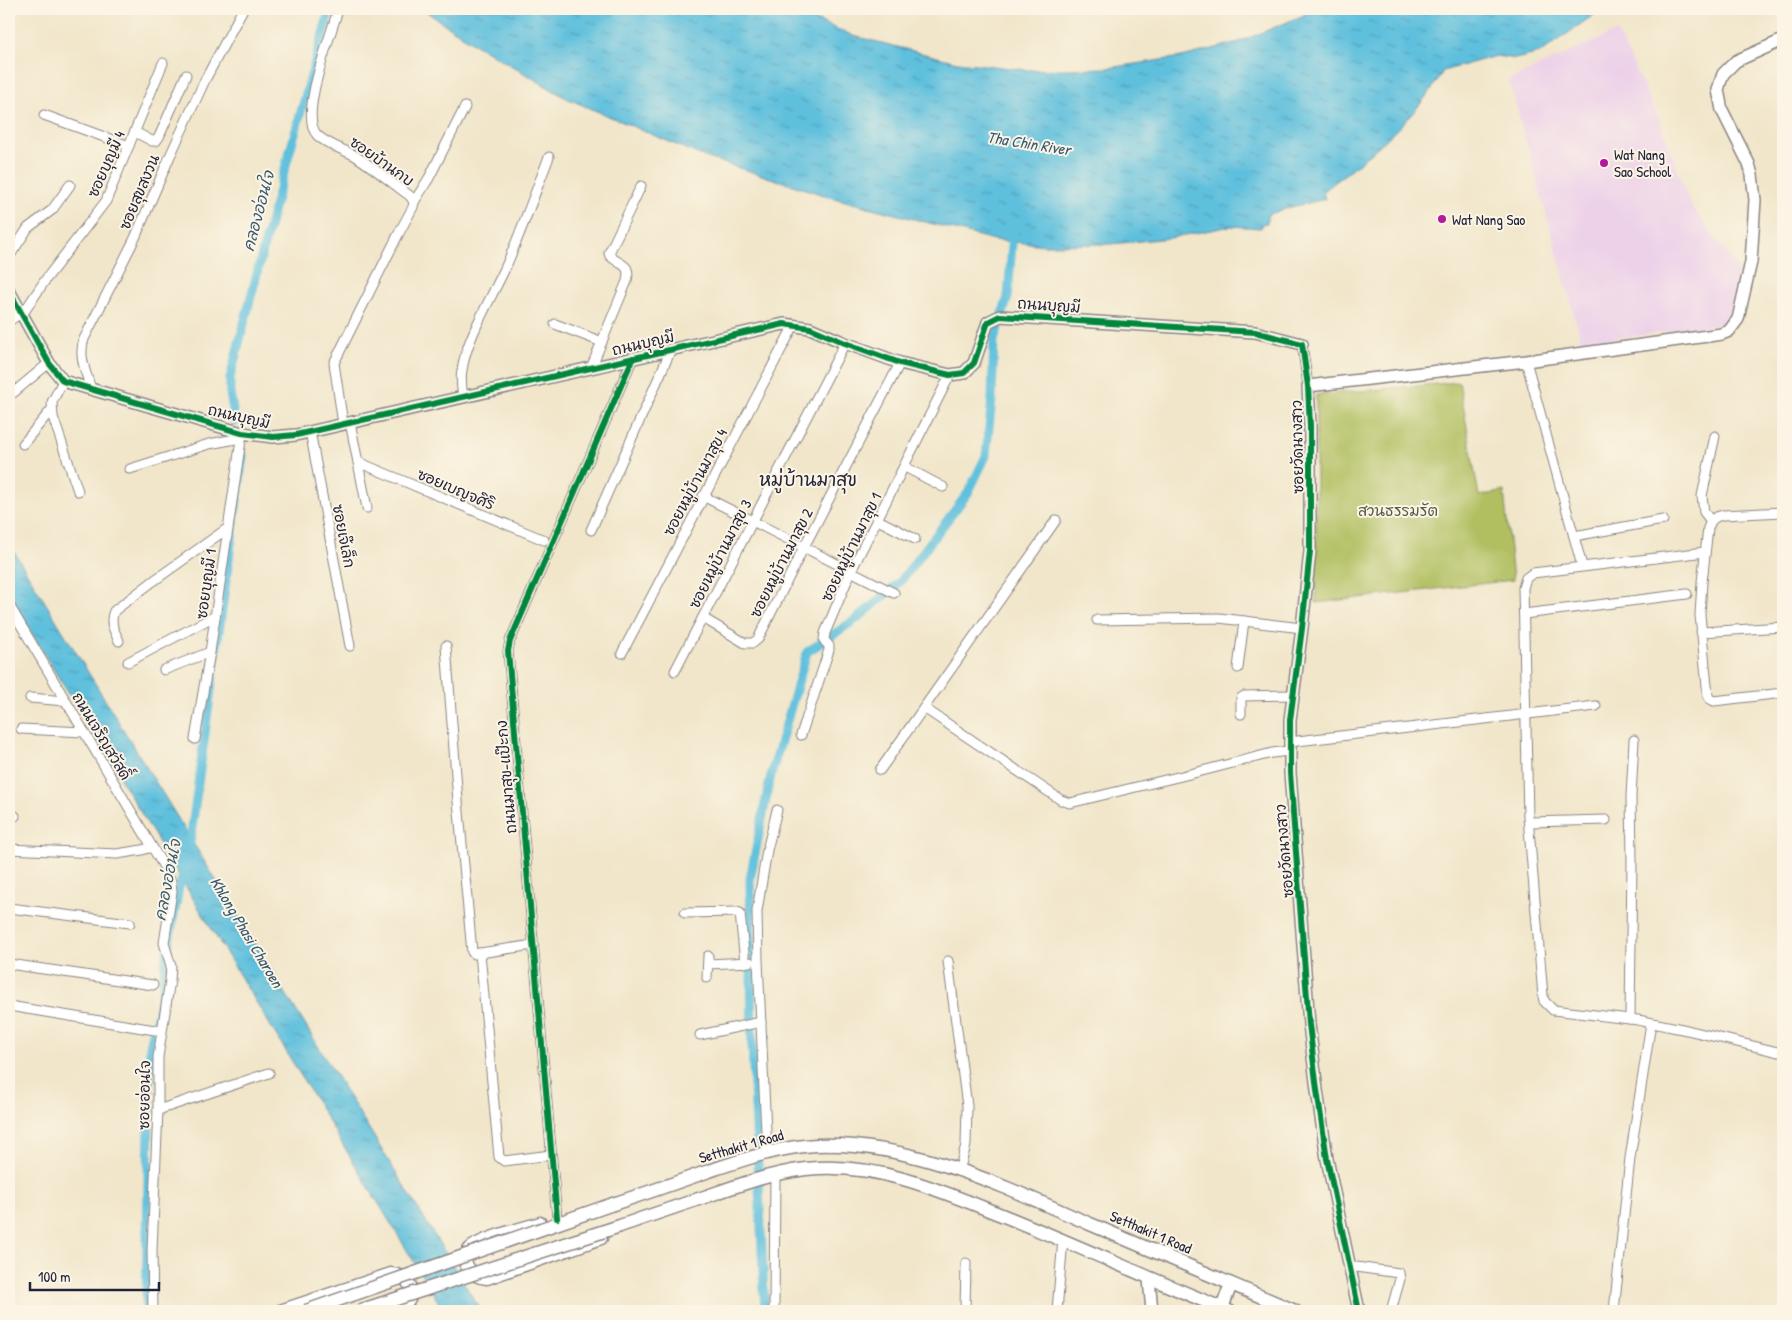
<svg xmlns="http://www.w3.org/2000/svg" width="1792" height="1320" font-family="'Patrick Hand','Playpen Sans Thai',sans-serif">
	<defs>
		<pattern id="water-ripples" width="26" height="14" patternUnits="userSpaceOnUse" patternTransform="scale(1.25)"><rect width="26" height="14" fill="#5fc0dd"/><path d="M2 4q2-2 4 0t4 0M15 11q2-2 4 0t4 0" fill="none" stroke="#4e9cb4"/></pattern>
	</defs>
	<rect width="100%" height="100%" fill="#fcf5e5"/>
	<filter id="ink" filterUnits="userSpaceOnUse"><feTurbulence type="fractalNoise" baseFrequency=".02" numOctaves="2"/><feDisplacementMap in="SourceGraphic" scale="10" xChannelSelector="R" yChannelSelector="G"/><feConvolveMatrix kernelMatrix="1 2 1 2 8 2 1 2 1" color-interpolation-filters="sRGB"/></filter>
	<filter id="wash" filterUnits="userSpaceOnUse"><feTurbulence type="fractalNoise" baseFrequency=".0096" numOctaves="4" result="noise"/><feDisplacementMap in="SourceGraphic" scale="20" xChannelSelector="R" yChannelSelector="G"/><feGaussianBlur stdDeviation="1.12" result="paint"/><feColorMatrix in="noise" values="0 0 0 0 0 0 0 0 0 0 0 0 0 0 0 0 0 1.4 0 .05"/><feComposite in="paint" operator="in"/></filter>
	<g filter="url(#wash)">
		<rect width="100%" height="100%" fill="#f1e6ca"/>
		<path fill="#edd1e9" d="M 1617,31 L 1660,121 L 1690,204 L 1739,270 L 1735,306 L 1732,317 L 1723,323 L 1703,327 L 1582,343 L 1509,80 Z"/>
		<path fill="#b1bf61" stroke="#6a704e" d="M 1459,382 L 1479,496 L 1504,491 L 1513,580 L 1316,603 L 1316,395 Z"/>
		<g fill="url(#water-ripples)" stroke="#40718c">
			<path d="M 422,9 L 790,9 L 854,36 L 957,62 L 1028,70 L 1108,68 L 1182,57 L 1239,42 L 1302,16 L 1313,9 L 1602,9 L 1540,53 L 1515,59 L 1496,56 L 1443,71 C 1415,121 1367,156 1323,192 L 1325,199 L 1291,207 L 1267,215 L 1267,223 L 1261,224 L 1261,228 L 1231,226 L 1170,238 L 1111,244 L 1046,245 L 994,240 L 830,197 L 705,157 L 566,98 L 470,41 Z"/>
			<path d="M 9,544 L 16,555 L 481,1311 L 444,1311 L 9,596 Z"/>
		</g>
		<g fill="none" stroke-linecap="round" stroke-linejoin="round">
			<g stroke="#5fc0dd" stroke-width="9">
				<path d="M 235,422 L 230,393 L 230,378 L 275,204 L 330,9"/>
				<path d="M 189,850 L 243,456"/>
				<path d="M 146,1311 L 150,1047 L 163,989 L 165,965 L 179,887 L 185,870"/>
				<path d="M 765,1311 L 752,1043 L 750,879 L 770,779 L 807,652 L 858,618 L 900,582 L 968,493 L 986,456 L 992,399 L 994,340 L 1008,297 L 1013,231"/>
			</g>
		</g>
	</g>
	<g filter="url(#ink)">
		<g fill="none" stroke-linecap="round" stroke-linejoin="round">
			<g stroke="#8a8482" stroke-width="11">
				<g id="minor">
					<path d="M 338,9 C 332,34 298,115 317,135 C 326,144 342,149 354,155 C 373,167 392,183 410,196 L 414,202 L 413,207 L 399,233 L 334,363 L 343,424"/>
					<path d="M 44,115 L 129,146"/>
					<path d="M 135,132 L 152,141 L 156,141 L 159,137 L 186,75"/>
					<path d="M 414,202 L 429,178 L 465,107"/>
					<path d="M 9,257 L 28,228 L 52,210 L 70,185"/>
					<path d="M 22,315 L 46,279 L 106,201 L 163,63"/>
					<path d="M 9,321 L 21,313"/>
					<path d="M 555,324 L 602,342"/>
					<path d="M 1302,344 L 1308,386"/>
					<path d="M 1526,361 L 1582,566"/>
					<path d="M 591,368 L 627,281 C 631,263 621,266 610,256 L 609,253 L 641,186"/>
					<path d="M 63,381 L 52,402 L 53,417 L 78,491"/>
					<path d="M 91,389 C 86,372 78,356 84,339 L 135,238 L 170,156 L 205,80 L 243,9"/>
					<path d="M 13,393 L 49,363"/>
					<path d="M 463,397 C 462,388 460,379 462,370 C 467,336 493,296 507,264 C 522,229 535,193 549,157"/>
					<path d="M 350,422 L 367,508"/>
					<path d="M 310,431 L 350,646"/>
					<path d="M 23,444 L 52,409"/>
					<path d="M 358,462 L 544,540"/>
					<path d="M 905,467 L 943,487"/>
					<path d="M 130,469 L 209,444 L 241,438"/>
					<path d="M 703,496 L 894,593"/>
					<path d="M 1783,512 L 1723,515 L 1716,517 L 1711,521 L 1708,528 L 1702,582 L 1700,615 L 1708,696 L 1710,699 L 1714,701 L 1783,693"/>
					<path d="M 878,520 L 915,539"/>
					<path d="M 1711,521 L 1704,512 L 1702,496 L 1715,436"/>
					<path d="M 591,530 L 671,350"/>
					<path d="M 1574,536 L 1663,520"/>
					<path d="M 1705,552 L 1533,573 L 1526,578 L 1523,588 L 1528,817 L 1543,996 L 1544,1001 L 1553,1010 L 1638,1020 L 1687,1030 L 1778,1052"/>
					<path d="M 9,605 L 167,872 L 171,882 L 172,892 L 164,943 L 171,966 L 170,980 L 158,1057 L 158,1110 L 152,1250 L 153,1311"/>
					<path d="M 1524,614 L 1687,594"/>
					<path d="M 703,618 L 745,643 L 753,643 L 758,639 L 804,547 L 900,363"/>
					<path d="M 1097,620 L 1219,618 L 1302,628"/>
					<path d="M 1701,632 L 1783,627"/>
					<path d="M 119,641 C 114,630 109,623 114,611 L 152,582 L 228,528"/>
					<path d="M 446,646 L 458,801 L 472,952 L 474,954 L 480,953 L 533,945"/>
					<path d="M 622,653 L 794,325"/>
					<path d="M 128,662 L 215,616"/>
					<path d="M 1238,668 L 1244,621"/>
					<path d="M 164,670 L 210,652"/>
					<path d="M 675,671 L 845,343"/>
					<path d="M 30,698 L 65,701"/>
					<path d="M 924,708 L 1061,800 L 1070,803 L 1198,772 L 1272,753 L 1289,751"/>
					<path d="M 1241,714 L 1241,698 L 1244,696 L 1294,695"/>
					<path d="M 21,729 L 84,732"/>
					<path d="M 801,735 L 829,650 L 829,646 L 824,640 L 825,633 L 851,571 L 950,375"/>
					<path d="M 195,739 L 210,652 L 242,433"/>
					<path d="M 1289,742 L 1596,706"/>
					<path d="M 880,770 L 1056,520"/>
					<path d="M 9,815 L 15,816"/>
					<path d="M 1529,822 L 1606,820"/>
					<path d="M 9,849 L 117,854 L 142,850 L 152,847"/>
					<path d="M 9,908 L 130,923"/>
					<path d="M 685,913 L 737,912 L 740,913 L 745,963"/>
					<path d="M 480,953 L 499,1157 L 504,1161 L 551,1155"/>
					<path d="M 948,961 L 967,1106 L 966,1145 L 959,1171"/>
					<path d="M 9,964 L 153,985"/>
					<path d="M 708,964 L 750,962"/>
					<path d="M 707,978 L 708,956"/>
					<path d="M 9,1006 L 161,1031"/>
					<path d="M 1630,1019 L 1632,860 L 1631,797 L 1634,740"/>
					<path d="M 700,1035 L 761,1022"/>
					<path d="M 158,1110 L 269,1073"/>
					<path d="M 767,1153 L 758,961 L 757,911 L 767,850 L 777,810"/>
					<path d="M 557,1218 L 508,651 L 510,641 L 633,358"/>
					<path d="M 1349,1266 L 1399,1273 L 1400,1279 L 1391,1311"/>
					<path d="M 774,1311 L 775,1174"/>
					<path d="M 965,1311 L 966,1263"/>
					<path d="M 1057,1311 L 1063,1239"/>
					<path d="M 1614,1311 L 1630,1158 L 1651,1023"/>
				</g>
			</g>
			<g stroke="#8a8482" stroke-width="14">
				<g id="tertiary">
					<path d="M 9,291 L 49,363 L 63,381 L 242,433 L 273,437 L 296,435 L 784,324 L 810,328 L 845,343 L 900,363 L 950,375 L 964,373 L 974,363 L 988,322 L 1000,316 L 1255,332 L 1302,344"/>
					<path d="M 1149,1279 L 1152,1311"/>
					<path d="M 1359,1311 L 1327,1159 L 1317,1090 L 1309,1024 L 1290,773 L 1290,720 L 1302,628 L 1310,551 L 1310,426 L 1308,386 L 1526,361 L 1722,334 L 1729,331 L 1738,319 L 1751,262 L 1755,200 L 1752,175 L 1749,164 L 1722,110 L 1718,90 L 1720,83 L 1723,74 L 1736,61 L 1783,40"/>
				</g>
			</g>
			<g stroke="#8a8482" stroke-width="15">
				<g id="secondary">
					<path d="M 613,1204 C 644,1194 675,1183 706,1172 C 742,1160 778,1147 816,1145 C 911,1141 1005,1187 1090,1224 C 1158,1253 1227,1282 1295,1311"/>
					<path d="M 540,1223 C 525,1228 479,1239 470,1249 C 458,1263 472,1277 487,1278 L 601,1238"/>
					<path d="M 620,1226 C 651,1215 682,1205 713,1194 C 747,1182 782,1170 818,1168 C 883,1165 941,1191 999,1214 C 1077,1245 1152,1280 1229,1311"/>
					<path d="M 1222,1308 L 1231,1284"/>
					<path d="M 280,1311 L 391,1274 C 404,1274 418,1287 408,1301 C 403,1308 394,1309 386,1311"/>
				</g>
			</g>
			<use href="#minor" stroke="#fff" stroke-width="9"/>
			<use href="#tertiary" stroke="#fff" stroke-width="11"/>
			<use href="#secondary" stroke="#fff" stroke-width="12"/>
			<g stroke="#8a8482" stroke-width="15" stroke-linecap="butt">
				<g id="secondary-bridge">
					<path d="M 306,1311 L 613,1204"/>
					<path d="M 359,1311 L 620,1226"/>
				</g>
			</g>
			<use href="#secondary-bridge" stroke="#fff" stroke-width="12"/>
			<g stroke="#fcf5e5" stroke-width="9">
				<g id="cycleway">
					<path d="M 9,291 L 49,363 L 63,381 L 242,433 L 273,437 L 296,435 L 784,324 L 810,328 L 845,343 L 900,363 L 950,375 L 964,373 L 974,363 L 988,322 L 1000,316 L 1255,332 L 1302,344 L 1308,386 L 1310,426 L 1310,551 L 1302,628 L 1290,720 L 1290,773 L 1309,1024 L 1317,1090 L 1327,1159 L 1359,1311"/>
					<path d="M 557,1218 L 508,651 L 510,641 L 633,358"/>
				</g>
			</g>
			<use href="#cycleway" stroke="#00873e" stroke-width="6"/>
		</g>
	</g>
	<g fill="#b5179e" stroke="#fcf5e5" stroke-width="2">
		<circle cx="1604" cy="163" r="5"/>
		<circle cx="1442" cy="219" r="5"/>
	</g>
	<g text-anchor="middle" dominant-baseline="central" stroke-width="4" stroke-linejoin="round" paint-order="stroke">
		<g font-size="15" fill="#22223b" stroke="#fcf5e5" text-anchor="start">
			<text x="1614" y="154">Wat Nang<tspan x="1614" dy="17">Sao School</tspan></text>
			<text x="1452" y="219">Wat Nang Sao</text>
		</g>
		<g font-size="15" fill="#22223b" stroke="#fcf5e5">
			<text transform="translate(382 161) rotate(35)">ซอยบ้านกบ</text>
			<text transform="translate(106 164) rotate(-66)">ซอยบุญมี 4</text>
			<text transform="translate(139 192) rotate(-67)">ซอยสุขสงวน</text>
			<text transform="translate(1049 305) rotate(4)">ถนนบุญมี</text>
			<text transform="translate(643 343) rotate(-13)">ถนนบุญมี</text>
			<text transform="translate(239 416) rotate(13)">ถนนบุญมี</text>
			<text transform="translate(1297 447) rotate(-91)">ซอยวัดนางสาว</text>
			<text transform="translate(695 482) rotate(-62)">ซอยหมู่บ้านมาสุข 4</text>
			<text transform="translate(456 489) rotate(23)">ซอยเบญจศิริ</text>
			<text transform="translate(344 536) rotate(79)">ซอยเจ๊เล็ก</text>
			<text transform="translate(851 547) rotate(-64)">ซอยหมู่บ้านมาสุข 1</text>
			<text transform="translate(720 554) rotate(-63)">ซอยหมู่บ้านมาสุข 3</text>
			<text transform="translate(781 563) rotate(-63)">ซอยหมู่บ้านมาสุข 2</text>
			<text transform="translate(206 584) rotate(-82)">ซอยบุญมี 1</text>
			<text transform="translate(102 736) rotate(59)">ถนนเจริญสวัสดิ์</text>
			<text transform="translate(506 777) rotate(-95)">ถนนมาสุข-แป๊ะกง</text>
			<text transform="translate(1284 851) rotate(-95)">ซอยวัดนางสาว</text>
			<text transform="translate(144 1095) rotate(-89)">ซอยอ่อนใจ</text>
			<text transform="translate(741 1146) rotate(-16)">Setthakit 1 Road</text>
			<text transform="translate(1151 1232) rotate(23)">Setthakit 1 Road</text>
		</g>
		<g font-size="15" fill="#545948" stroke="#fcf5e5">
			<text x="1398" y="510">สวนธรรมรัต</text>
		</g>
		<g font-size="16" font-style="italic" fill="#375974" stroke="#fcf5e5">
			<text transform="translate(1029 143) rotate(9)">Tha Chin River</text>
			<text transform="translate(258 211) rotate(-75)">คลองอ่อนใจ</text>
			<text transform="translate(167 880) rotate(-79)">คลองอ่อนใจ</text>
			<text transform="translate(247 932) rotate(59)">Khlong Phasi Charoen</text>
		</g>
		<g font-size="18" fill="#22223b" stroke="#fcf5e5">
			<text x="808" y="479">หมู่บ้านมาสุข</text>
		</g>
	</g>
	<rect width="1792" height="1320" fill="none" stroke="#fcf5e5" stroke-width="30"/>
	<path d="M30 1282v8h129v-8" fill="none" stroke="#22223b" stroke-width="2.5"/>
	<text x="38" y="1282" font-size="15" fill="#22223b" stroke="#fcf5e5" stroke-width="4" paint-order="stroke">100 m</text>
</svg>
